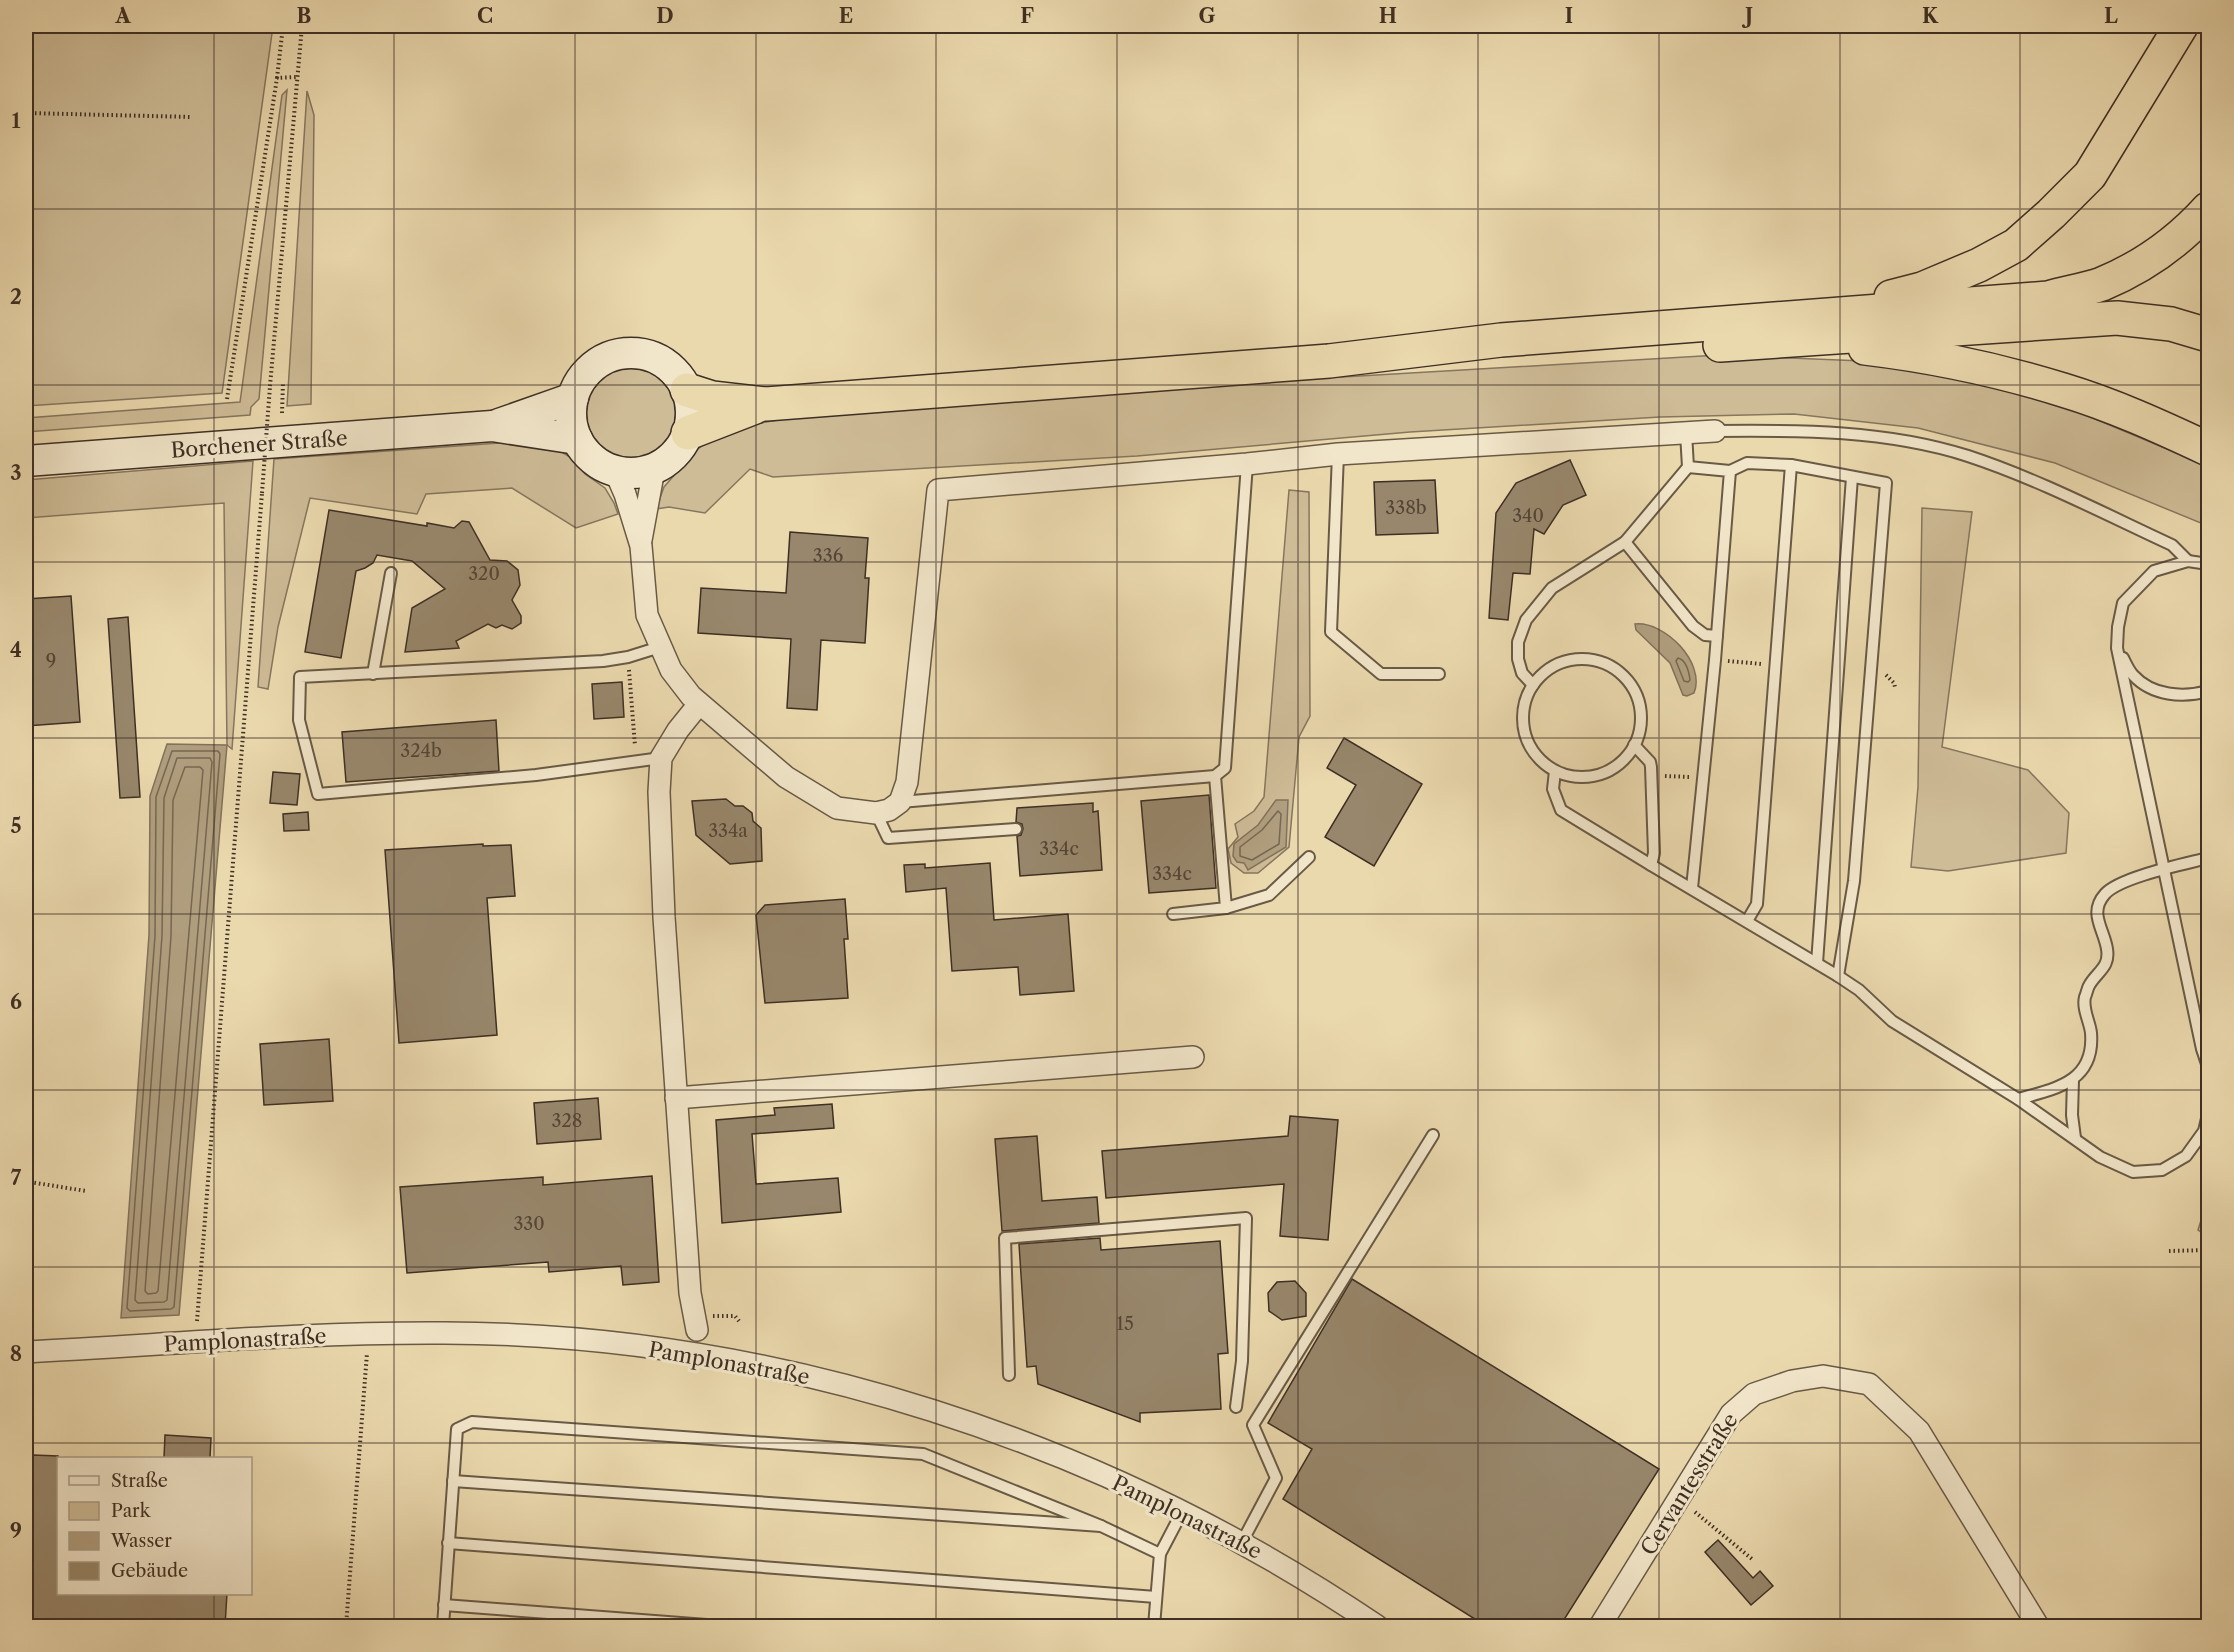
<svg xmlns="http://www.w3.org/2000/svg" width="2234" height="1652" font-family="'Libre Caslon Text',serif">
	<rect width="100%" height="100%" fill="#ebd9ae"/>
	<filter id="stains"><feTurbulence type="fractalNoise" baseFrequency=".00333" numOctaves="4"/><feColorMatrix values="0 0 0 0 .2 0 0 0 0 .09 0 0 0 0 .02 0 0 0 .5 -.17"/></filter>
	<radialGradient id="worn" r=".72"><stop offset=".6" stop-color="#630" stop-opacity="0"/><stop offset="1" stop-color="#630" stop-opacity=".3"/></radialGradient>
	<g fill="#cebc97" stroke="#86765e" stroke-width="1.5">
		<path d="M 26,26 L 273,26 L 222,393 L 26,406 Z"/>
		<path d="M 287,90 L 259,399 L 251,407 L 250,415 L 26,432 L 26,418 L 240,402 L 282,95 Z"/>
		<path d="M 307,91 L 314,115 L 311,404 L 287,406 Z"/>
		<path d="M 1719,355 L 1863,361 L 1979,380 L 2052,401 L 2208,466 L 2208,526 L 2055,463 L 1918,428 L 1794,414 L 1660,417 L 1410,432 L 1137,456 L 773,477 L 750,469 L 705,513 L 669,507 L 656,509 L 664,487 L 695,451 L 726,429 L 795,417 L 1291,380 Z"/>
		<circle cx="631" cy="413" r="47"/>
		<path d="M 514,442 L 548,444 L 570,457 L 585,474 L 605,488 L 614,503 L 618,514 L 576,528 L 512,488 L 426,494 L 417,514 L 310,498 L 278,627 L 268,689 L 258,687 L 274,459 Z"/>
		<path d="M 253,461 L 232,749 L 227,745 L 224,503 L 26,518 L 26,480 Z"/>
		<path d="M 1289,490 L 1309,492 L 1310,716 L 1299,737 L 1289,847 L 1258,873 L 1244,873 L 1231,863 L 1228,849 L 1238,837 L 1235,824 L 1254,811 L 1264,797 Z"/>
		<path d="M 1922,508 L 1972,512 L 1942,747 L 2028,770 L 2069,813 L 2066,853 L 1948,871 L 1911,867 L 1918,787 Z"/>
		<path d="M 2208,1198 L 2208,1237 L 2198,1230 Z"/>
	</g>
	<g fill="#b09f7f" stroke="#82725b" stroke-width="1.5">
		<path d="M 1635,624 C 1665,621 1706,663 1694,693 L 1687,696 L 1683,695 L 1670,663 L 1636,630 Z"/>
		<path d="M 167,744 L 227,745 L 179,1315 L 121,1318 L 149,935 L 150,796 Z"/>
		<path d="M 1276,800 L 1288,800 L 1286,847 L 1248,870 L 1244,863 L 1237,862 L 1233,856 L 1234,844 L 1258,825 Z"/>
	</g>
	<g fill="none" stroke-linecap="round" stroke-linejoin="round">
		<g stroke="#776752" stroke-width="1.5">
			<path d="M 1678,658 C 1686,660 1689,672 1690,680 L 1688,682 L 1684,681 L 1676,661 Z"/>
			<path d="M 172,751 L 218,751 L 220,754 L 174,1307 L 171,1309 L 130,1311 L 127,1308 L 155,936 L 156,797 Z"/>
			<path d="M 177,758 L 210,758 L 212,762 L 167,1300 L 164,1302 L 138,1303 L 135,1300 L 162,936 L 164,798 Z"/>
			<path d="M 185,767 L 200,767 L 203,770 L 158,1291 L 156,1293 L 148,1294 L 145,1291 L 171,936 L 173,800 Z"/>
			<path d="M 1278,811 L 1281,814 L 1279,844 L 1252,860 L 1240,856 L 1240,847 L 1262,830 Z"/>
		</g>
	</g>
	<g fill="#98876c" stroke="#3e2f24" stroke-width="1.5">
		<path d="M 1570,460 L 1586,495 L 1563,505 L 1544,534 L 1534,529 L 1530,574 L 1513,573 L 1508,620 L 1489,618 L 1496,513 L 1516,483 Z"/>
		<path d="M 1435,480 L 1438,533 L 1376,535 L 1374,482 Z"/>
		<path d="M 329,510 L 427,526 L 427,523 L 454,528 L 462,521 L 469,522 L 490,560 L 507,561 L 518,570 L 520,585 L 512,600 L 521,616 L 521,623 L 512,629 L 502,625 L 496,628 L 488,624 L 456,641 L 459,648 L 405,652 L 412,608 L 445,589 L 412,561 L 377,555 L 373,563 L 365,568 L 356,571 L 341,658 L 305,652 Z"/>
		<path d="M 790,532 L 868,538 L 865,578 L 869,578 L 865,643 L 821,640 L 817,710 L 787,708 L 791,639 L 698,633 L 701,588 L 786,593 Z"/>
		<path d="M 71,596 L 80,722 L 26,726 L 26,599 Z"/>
		<path d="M 128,617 L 140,797 L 120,798 L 108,619 Z"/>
		<path d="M 622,682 L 624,717 L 594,719 L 592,684 Z"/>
		<path d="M 496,720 L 499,771 L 346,782 L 342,732 Z"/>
		<path d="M 1344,738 L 1422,784 L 1374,866 L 1325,837 L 1356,785 L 1327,768 Z"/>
		<path d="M 273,772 L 300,774 L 297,805 L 270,803 Z"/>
		<path d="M 1209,795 L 1216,888 L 1149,893 L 1141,801 Z"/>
		<path d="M 726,799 L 735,806 L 743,806 L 752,813 L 753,821 L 761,828 L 762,861 L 730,864 L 696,835 L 692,801 Z"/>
		<path d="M 1093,803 L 1093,812 L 1098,811 L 1102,870 L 1020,876 L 1017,836 L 1021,835 L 1023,829 L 1022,824 L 1016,822 L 1017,808 Z"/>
		<path d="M 308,812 L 309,830 L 284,831 L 283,814 Z"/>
		<path d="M 483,844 L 483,846 L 511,845 L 515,896 L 487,898 L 497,1035 L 399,1043 L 385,850 Z"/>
		<path d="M 990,863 L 994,920 L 1068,914 L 1074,991 L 1020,995 L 1018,967 L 952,971 L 946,888 L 906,892 L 904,865 L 925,864 L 925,868 Z"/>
		<path d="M 845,899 L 848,939 L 844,939 L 848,998 L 765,1003 L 756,915 L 765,905 Z"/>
		<path d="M 329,1039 L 333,1101 L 264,1105 L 260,1044 Z"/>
		<path d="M 598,1098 L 601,1139 L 537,1144 L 534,1103 Z"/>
		<path d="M 832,1104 L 834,1128 L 752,1134 L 756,1184 L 838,1178 L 841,1212 L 722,1223 L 716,1120 L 775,1115 L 774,1108 Z"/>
		<path d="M 1290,1116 L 1338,1120 L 1328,1240 L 1280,1236 L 1284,1184 L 1106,1198 L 1102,1151 L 1288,1136 Z"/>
		<path d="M 1037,1136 L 1042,1201 L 1097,1197 L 1099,1223 L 1002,1231 L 995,1139 Z"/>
		<path d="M 652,1176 L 659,1282 L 623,1285 L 621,1266 L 549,1272 L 548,1262 L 407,1273 L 400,1187 L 543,1177 L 543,1185 Z"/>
		<path d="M 1100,1238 L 1101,1250 L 1220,1241 L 1228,1353 L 1218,1354 L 1221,1409 L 1140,1413 L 1140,1422 L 1038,1384 L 1036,1366 L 1027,1367 L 1019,1244 Z"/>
		<path d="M 1352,1279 L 1659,1469 L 1560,1626 L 1486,1626 L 1283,1499 L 1312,1449 L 1268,1423 Z"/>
		<path d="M 1295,1281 L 1306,1293 L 1306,1316 L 1282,1320 L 1269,1311 L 1268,1293 L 1277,1282 Z"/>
		<path d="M 165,1435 L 211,1438 L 210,1458 L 164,1458 Z"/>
		<path d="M 33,1455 L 58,1456 L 58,1593 L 227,1593 L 225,1626 L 26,1626 L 26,1581 Z"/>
		<path d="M 1718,1540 L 1753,1578 L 1760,1571 L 1773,1586 L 1751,1605 L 1705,1552 Z"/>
	</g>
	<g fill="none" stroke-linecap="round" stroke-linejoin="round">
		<g stroke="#695a46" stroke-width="14">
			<g id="service">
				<path d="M 1715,431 C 1799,430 1887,430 1968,456 C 2038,479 2105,514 2172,545 L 2188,561"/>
				<path d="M 1338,454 L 1331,632 L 1381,674 L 1439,674"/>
				<path d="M 1688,467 L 1730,471 L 1715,660 L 1692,888"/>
				<path d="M 1625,542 L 1693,626 L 1705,635 L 1717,636"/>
				<path d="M 2208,564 L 2188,561 L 2154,571 L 2123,603 L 2118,627 L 2117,648 L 2202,1049 L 2208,1067"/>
				<path d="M 660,647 L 628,657 L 603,661 L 300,677 L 299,720 L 318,794 L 536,775 L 661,758"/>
				<path d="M 2123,658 C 2126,664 2129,671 2133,675 C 2152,696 2183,698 2208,691"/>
				<circle cx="1582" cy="718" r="59"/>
				<path d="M 373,674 L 391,573"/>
				<path d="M 1533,685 L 1522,673 L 1518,659 L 1518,642 L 1526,620 L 1552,588 L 1625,542 L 1688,467 L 1686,433"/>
				<path d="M 1634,745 L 1650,762 L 1651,767 L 1654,853 L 1651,865"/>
				<path d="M 1555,771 L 1553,789 L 1561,810 L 1651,865 L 1838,976 L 1854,881 L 1886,483 L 1791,465 L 1747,463 L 1730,471"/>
				<path d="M 900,802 L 1215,776 L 1225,768 L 1247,464"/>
				<path d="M 876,813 L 888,838 L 1016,829"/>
				<path d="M 1226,908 L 1269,895 L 1309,857"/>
				<path d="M 1173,914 L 1226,908 L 1215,776"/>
				<path d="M 1747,921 L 1757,904 L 1791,465"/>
				<path d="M 1817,963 L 1852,477"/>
				<path d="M 1838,976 L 1859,990 L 1892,1021 L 2018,1099 L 2100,1157 L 2133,1172 L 2162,1170 L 2186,1156 L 2204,1131 L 2208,1114"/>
				<path d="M 2073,1080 L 2072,1115 L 2075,1138"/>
				<path d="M 2018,1099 C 2055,1089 2095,1082 2091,1033 C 2090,1022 2082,1009 2085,997 C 2087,993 2087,988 2090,984 C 2098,971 2110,967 2107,949 C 2104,929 2088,913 2105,894 C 2120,877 2185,864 2208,858"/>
				<path d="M 1009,1375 L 1005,1238 L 1246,1218 L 1242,1361 L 1236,1407"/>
				<path d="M 453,1481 L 1101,1526 L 1160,1554"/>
				<path d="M 1242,1542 L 1276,1478 L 1253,1425 L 1433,1135"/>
				<path d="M 448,1543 L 1156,1597"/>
				<path d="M 444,1605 L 720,1626"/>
				<path d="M 443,1626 L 457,1429 L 472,1422 L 923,1454 L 1101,1526"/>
				<path d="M 1154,1626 L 1160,1554 L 1182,1512"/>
			</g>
		</g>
		<g stroke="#695a46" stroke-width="24">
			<g id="minor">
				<path d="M 615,471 L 625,494 L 641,546 L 647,615 L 671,670 L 691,696 L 786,777 L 837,808 L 876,813 L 889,810 L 900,802 L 907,782 L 938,490 L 1247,464 L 1338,454 L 1715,431"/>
				<path d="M 641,540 L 654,469"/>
				<path d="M 676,1098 L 1193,1057"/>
				<path d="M 697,1330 L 690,1293 L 664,917 L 659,792 L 661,758 L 678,730 L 699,704"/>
				<path d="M 26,1352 C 165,1345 304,1332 444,1333 C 775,1334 1104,1441 1377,1626"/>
				<path d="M 1600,1626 L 1731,1414 L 1754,1394 L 1792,1381 L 1823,1376 L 1869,1384 L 1919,1431 L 2038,1626"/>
			</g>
		</g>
		<g stroke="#3e2f24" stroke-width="33">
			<g id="secondary">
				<circle cx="631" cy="413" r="60"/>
				<path d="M 499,424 L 573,398"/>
				<path d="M 26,461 L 492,426 L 577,439"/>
			</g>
		</g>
		<g stroke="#3e2f24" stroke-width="36">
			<g id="motorway">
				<path d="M 1891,297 L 1922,289 L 1979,265 L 2016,245 L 2051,214 L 2090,175 L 2181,26"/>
				<path d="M 1720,345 L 2117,318 L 2171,324 L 2208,335"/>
				<path d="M 1865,348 C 1932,356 1999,370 2063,390 C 2113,405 2161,427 2208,449"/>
				<path d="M 687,390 L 712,398 L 766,404 L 1329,361 L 1501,340 L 2048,298 C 2065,293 2085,290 2102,284 C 2143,267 2179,241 2208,209"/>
				<path d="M 688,433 L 755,407"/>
			</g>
		</g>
		<g stroke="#3e2f24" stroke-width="4" stroke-dasharray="1.5 3" stroke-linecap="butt">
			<path d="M 277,78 L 283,26"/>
			<path d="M 26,113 L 192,117"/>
			<path d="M 270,386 L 302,26"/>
			<path d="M 227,399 L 277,78 L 297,77"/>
			<path d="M 282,413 L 283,383"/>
			<path d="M 1728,661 L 1762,664"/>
			<path d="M 629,670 L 635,746"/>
			<path d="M 1886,675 L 1894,683 L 1895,687"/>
			<path d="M 1665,776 L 1690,777"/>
			<path d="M 30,1182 L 86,1191"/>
			<path d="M 2169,1251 L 2208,1250"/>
			<path d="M 713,1316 L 735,1316 L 739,1321"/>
			<path d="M 197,1321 L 262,493"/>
			<path d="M 1695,1512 L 1752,1559"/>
			<path d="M 346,1626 L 367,1353"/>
		</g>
		<use href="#service" stroke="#f2e6ca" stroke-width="10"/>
		<use href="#minor" stroke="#f2e6ca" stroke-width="21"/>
		<use href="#secondary" stroke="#f2e6ca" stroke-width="30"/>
		<use href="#motorway" stroke="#ebd9ae" stroke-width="33"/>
		<path stroke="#3e2f24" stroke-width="4" stroke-dasharray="1.5 3" stroke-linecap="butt" d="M 262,493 L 270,386"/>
	</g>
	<path fill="none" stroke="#3e2f24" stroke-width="1.5" stroke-opacity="0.55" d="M 214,26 L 214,1458M 394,26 L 394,1626M 575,26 L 575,1626M 756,26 L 756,1626M 936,26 L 936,1626M 1117,26 L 1117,1626M 1298,26 L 1298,1626M 1478,26 L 1478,1626M 1659,26 L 1659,1626M 1840,26 L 1840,1626M 2020,26 L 2020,1626M 26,209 L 2208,209M 26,385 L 2208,385M 26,562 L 2208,562M 26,738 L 2208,738M 26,914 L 2208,914M 26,1090 L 2208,1090M 26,1267 L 2208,1267M 26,1443 L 2208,1443M 214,1594 L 214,1626"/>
	<g text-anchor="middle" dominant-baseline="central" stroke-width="6" stroke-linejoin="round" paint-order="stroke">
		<g font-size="18" fill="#544536">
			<text x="1406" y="508">338b</text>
			<text x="1528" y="516">340</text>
			<text x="828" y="556">336</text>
			<text x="484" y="574">320</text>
			<text x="51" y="661">9</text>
			<text x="421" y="751">324b</text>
			<text x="728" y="831">334a</text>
			<text x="1059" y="849">334c</text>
			<text x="1172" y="874">334c</text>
			<text x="567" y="1121">328</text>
			<text x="529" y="1224">330</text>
			<text x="1125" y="1324">15</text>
		</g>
		<g font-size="21" fill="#3e2f24" stroke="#f2e6ca">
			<text transform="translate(259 444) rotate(-4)">Borchener Straße</text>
			<text transform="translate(245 1340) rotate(-3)">Pamplonastraße</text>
			<text transform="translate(729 1363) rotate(10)">Pamplonastraße</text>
			<text transform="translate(1689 1484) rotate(-58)">Cervantesstraße</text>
			<text transform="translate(1187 1517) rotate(26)">Pamplonastraße</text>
		</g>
	</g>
	<rect width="2234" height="1652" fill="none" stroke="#ebd9ae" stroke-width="66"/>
	<rect x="57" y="1457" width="195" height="138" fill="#f2e6ca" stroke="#aa9d88" stroke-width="1.5"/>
	<rect x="69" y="1476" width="30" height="9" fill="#f2e6ca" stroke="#aa9d88" stroke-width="1.5"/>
	<text x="111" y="1487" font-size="18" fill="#3e2f24">Straße</text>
	<rect x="69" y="1502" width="30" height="18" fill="#cebc97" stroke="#aa9d88" stroke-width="1.5"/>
	<text x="111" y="1517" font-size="18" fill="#3e2f24">Park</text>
	<rect x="69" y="1532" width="30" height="18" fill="#b09f7f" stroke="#aa9d88" stroke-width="1.5"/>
	<text x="111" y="1547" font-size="18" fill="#3e2f24">Wasser</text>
	<rect x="69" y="1562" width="30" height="18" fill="#98876c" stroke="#aa9d88" stroke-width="1.5"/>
	<text x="111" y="1577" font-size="18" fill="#3e2f24">Gebäude</text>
	<rect x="33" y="33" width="2168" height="1586" fill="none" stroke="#3e2f24" stroke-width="2"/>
	<g font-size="20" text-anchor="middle" font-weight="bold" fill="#3e2f24">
		<text x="123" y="23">A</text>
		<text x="304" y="23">B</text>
		<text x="485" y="23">C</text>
		<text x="665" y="23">D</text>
		<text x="846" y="23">E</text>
		<text x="1027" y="23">F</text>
		<text x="1207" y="23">G</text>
		<text x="1388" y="23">H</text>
		<text x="1569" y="23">I</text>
		<text x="1749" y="23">J</text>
		<text x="1930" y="23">K</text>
		<text x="2111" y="23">L</text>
		<text x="16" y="128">1</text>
		<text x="16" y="304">2</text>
		<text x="16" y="480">3</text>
		<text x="16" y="657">4</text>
		<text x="16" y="833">5</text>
		<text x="16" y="1009">6</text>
		<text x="16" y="1185">7</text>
		<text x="16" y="1361">8</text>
		<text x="16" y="1538">9</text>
	</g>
	<rect width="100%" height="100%" filter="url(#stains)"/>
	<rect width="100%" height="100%" fill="url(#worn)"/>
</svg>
